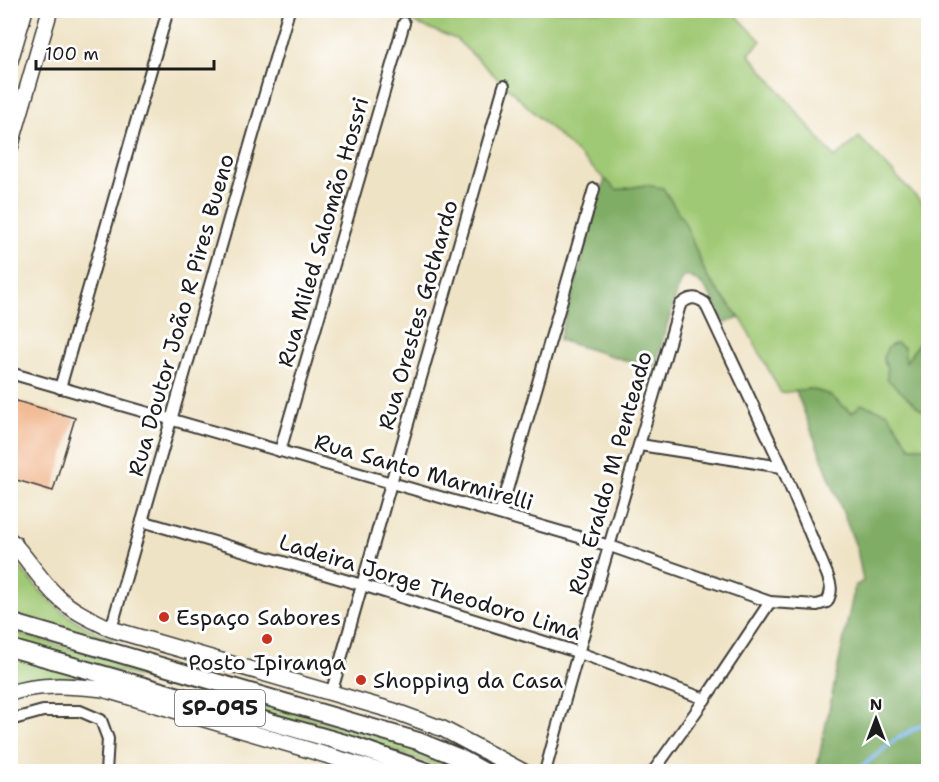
<svg xmlns="http://www.w3.org/2000/svg" width="939" height="782" font-family="'Shantell Sans',sans-serif">
	<rect width="100%" height="100%" fill="#fff"/>
	<filter id="ink" filterUnits="userSpaceOnUse"><feTurbulence type="fractalNoise" baseFrequency=".0167" numOctaves="2"/><feDisplacementMap in="SourceGraphic" scale="12" xChannelSelector="R" yChannelSelector="G"/><feConvolveMatrix kernelMatrix="1 2 1 2 8 2 1 2 1" color-interpolation-filters="sRGB"/></filter>
	<filter id="wash" filterUnits="userSpaceOnUse"><feTurbulence type="fractalNoise" baseFrequency=".008" numOctaves="4" result="noise"/><feDisplacementMap in="SourceGraphic" scale="24" xChannelSelector="R" yChannelSelector="G"/><feGaussianBlur stdDeviation="1.35" result="paint"/><feColorMatrix in="noise" values="0 0 0 0 0 0 0 0 0 0 0 0 0 0 0 0 0 1.4 0 .05"/><feComposite in="paint" operator="in"/></filter>
	<g filter="url(#wash)">
		<rect width="100%" height="100%" fill="#efe3c5"/>
		<g fill="#a0c975" stroke="#5e7248" stroke-width="1.5">
			<path d="M 385,11 L 732,11 L 761,41 L 749,54 L 835,158 L 859,137 L 928,209 L 928,333 L 916,347 L 906,363 L 883,357 L 887,370 L 921,410 L 928,411 L 928,447 L 910,447 L 852,413 L 828,394 L 810,389 L 781,393 L 743,322 L 707,277 L 685,223 L 646,185 L 616,190 L 456,39 Z"/>
			<path d="M 10,554 C 40,594 65,622 113,639 L 111,644 L 11,615 Z"/>
			<path d="M 10,631 L 397,742 L 431,753 L 471,771 L 450,771 L 395,751 L 11,640 Z"/>
			<path d="M 11,654 L 99,680 L 59,678 L 11,685 Z"/>
		</g>
		<g fill="#80ad66" stroke="#4e6441" stroke-width="1.5">
			<path d="M 605,179 L 617,190 L 646,185 L 663,188 L 685,223 L 707,277 L 740,318 L 725,323 C 715,304 709,284 687,276 L 681,279 L 654,369 L 559,340 Z"/>
			<path d="M 928,333 L 928,411 L 921,410 L 887,379 L 887,369 L 883,357 L 888,347 L 896,343 L 904,347 L 906,362 L 916,347 Z"/>
			<path d="M 810,389 L 828,394 L 852,413 L 861,404 L 888,413 L 910,447 L 928,447 L 928,771 L 816,771 L 855,586 L 863,581 L 857,549 L 796,391 Z"/>
		</g>
		<g fill="none" stroke-linecap="round" stroke-linejoin="round">
			<path stroke="#86bbf5" stroke-width="4" d="M 855,772 L 895,740 L 928,721"/>
		</g>
		<g id="blocks">
			<path fill="#eea777" d="M 10,399 L 75,418 L 53,491 L 10,478 Z"/>
		</g>
	</g>
	<g filter="url(#ink)">
		<use href="#blocks" fill-opacity="0" stroke="#3c3a35" stroke-width="1.5"/>
		<g fill="none" stroke-linecap="round" stroke-linejoin="round">
			<g stroke="#3c3a35" stroke-width="14">
				<g id="street">
					<path d="M 10,373 L 610,546 L 770,602 L 817,605 L 827,602 C 833,591 831,585 827,574 L 782,467 L 705,303 C 695,296 689,297 680,305 C 635,461 587,615 545,772"/>
					<path d="M 60,388 L 168,10"/>
					<path d="M 640,445 L 782,467"/>
					<path d="M 280,451 L 404,23"/>
					<path d="M 500,514 L 594,189"/>
					<path d="M 142,521 L 362,585 L 577,652 L 705,699"/>
					<path d="M 111,629 L 289,10"/>
					<path d="M 331,694 L 504,86"/>
					<path d="M 10,720 L 43,711 L 80,711 L 101,720 L 108,739 L 106,772"/>
					<path d="M 653,772 L 705,699 L 770,602"/>
				</g>
			</g>
			<g stroke="#3c3a35" stroke-width="18">
				<g id="secondary">
					<path d="M 10,61 L 25,10"/>
					<path d="M 10,148 L 50,10"/>
					<path d="M 10,540 C 28,558 40,581 59,598 C 74,612 93,620 111,629 L 394,711 L 443,729 L 524,772"/>
					<path d="M 10,693 C 41,683 72,686 103,689 L 383,772"/>
				</g>
			</g>
			<g stroke="#3c3a35" stroke-width="20">
				<g id="primary">
					<path d="M 10,543 L 14,544"/>
					<path d="M 10,622 L 418,741 L 460,758 L 485,772"/>
					<path d="M 10,648 L 352,745 L 428,772"/>
				</g>
			</g>
			<use href="#street" stroke="#fff" stroke-width="10"/>
			<use href="#secondary" stroke="#fff" stroke-width="15"/>
			<use href="#primary" stroke="#fff" stroke-width="16"/>
		</g>
	</g>
	<g fill="#c8321e" stroke="#fff" stroke-width="2">
		<circle cx="164" cy="617" r="6"/>
		<circle cx="267" cy="639" r="6"/>
		<circle cx="361" cy="680" r="6"/>
	</g>
	<g text-anchor="middle" dominant-baseline="central" stroke-width="6" stroke-linejoin="round" paint-order="stroke">
		<rect fill="#fff" stroke="#606060" stroke-width="1.5" x="175" y="690" width="90" height="36" rx="4.5"/>
		<g font-size="21" font-weight="bold" fill="#1c1c1c">
			<text x="220" y="708">SP-095</text>
		</g>
		<g font-size="22" fill="#1c1c1c" stroke="#fff">
			<text transform="translate(323 232) rotate(-74)">Rua Miled Salomão Hossri</text>
			<text transform="translate(181 315) rotate(-74)">Rua Doutor João R Pires Bueno</text>
			<text transform="translate(418 315) rotate(-74)">Rua Orestes Gothardo</text>
			<text transform="translate(424 472) rotate(16)">Rua Santo Marmirelli</text>
			<text transform="translate(610 473) rotate(-74)">Rua Eraldo M Penteado</text>
			<text transform="translate(430 587) rotate(17)">Ladeira Jorge Theodoro Lima</text>
		</g>
		<g font-size="22" fill="#1c1c1c" stroke="#fff" text-anchor="start">
			<text x="176" y="617">Espaço Sabores</text>
			<text x="267" y="662" text-anchor="middle">Posto Ipiranga</text>
			<text x="373" y="680">Shopping da Casa</text>
		</g>
	</g>
	<rect width="939" height="782" fill="none" stroke="#fff" stroke-width="36"/>
	<g transform="translate(876 719)" stroke="#ffffff" stroke-width="4.5" paint-order="stroke">
	<path d="M0-4.5L10 22L0 15L-10 22Z" fill="#1c1c1c"/>
	<text y="-9" font-size="16" font-weight="bold" text-anchor="middle" fill="#1c1c1c">N</text>
	</g>
	<path d="M36 60v9h178v-9" fill="none" stroke="#1c1c1c" stroke-width="3"/>
	<text x="45" y="60" font-size="18" fill="#1c1c1c" stroke="#ffffff" stroke-width="4.5" paint-order="stroke">100 m</text>
</svg>
